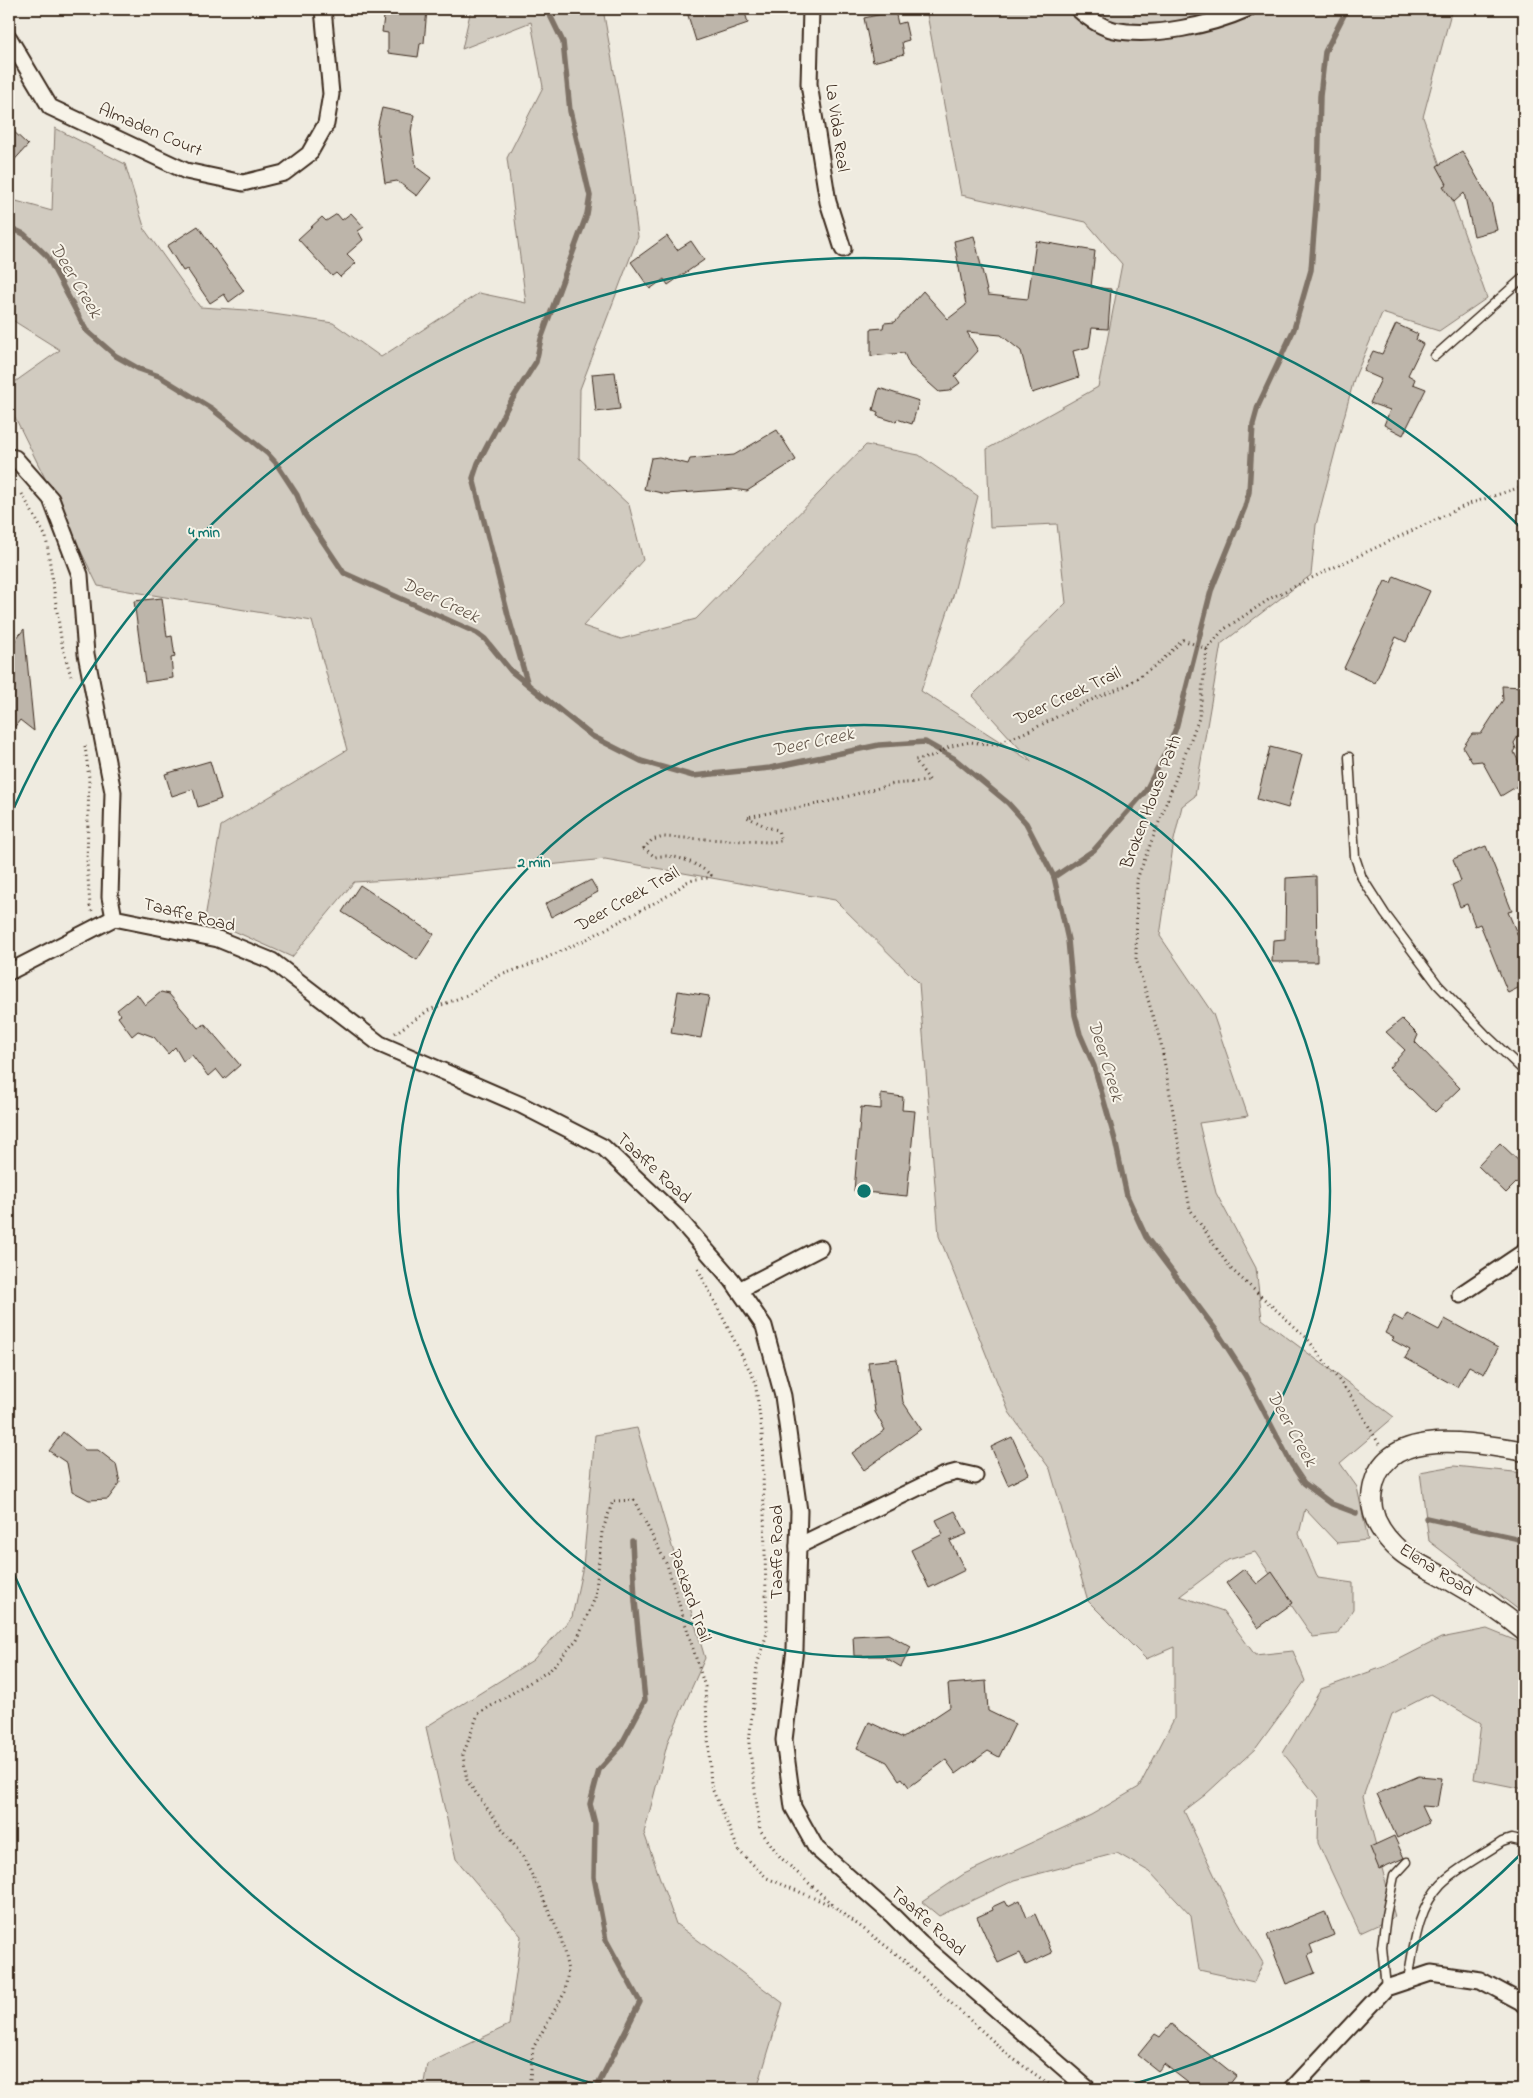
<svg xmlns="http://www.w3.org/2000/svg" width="1533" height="2098" font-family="'Indie Flower',sans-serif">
	<rect width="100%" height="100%" fill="#efebe0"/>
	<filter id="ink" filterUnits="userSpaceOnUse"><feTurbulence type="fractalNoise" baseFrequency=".02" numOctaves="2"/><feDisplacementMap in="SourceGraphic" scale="10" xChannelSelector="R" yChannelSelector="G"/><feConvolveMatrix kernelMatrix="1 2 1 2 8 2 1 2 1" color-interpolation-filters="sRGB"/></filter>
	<g filter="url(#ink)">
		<g fill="#d1cbc0" stroke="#867a6f">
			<path d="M 471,9 L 603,9 L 625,134 L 638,237 L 580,389 L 579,458 L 629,505 L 643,560 L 583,626 L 621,639 L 696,619 L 866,445 L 919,455 L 978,496 L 953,596 L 921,691 L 1032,762 L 972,696 L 1066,603 L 1057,524 L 990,527 L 987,449 L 1098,387 L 1122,264 L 1086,222 L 961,195 L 926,9 L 1452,9 L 1423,117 L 1487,298 L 1439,331 L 1382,313 L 1354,379 L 1316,525 L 1311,575 L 1221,644 L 1195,796 L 1182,806 L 1174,840 L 1160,936 L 1213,1014 L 1248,1116 L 1199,1123 L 1216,1193 L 1256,1268 L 1262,1319 L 1394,1417 L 1340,1463 L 1357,1487 L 1368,1540 L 1337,1543 L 1305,1509 L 1299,1534 L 1318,1578 L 1353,1583 L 1353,1609 L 1337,1634 L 1313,1637 L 1255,1552 L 1228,1560 L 1180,1596 L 1223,1611 L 1255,1655 L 1293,1651 L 1305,1681 L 1256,1748 L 1205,1795 L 1184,1811 L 1230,1908 L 1263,1963 L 1254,1982 L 1199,1970 L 1191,1916 L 1150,1872 L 1117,1853 L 1015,1880 L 939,1916 L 922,1902 L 964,1874 L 1091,1815 L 1139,1787 L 1174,1719 L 1174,1647 L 1146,1659 L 1088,1601 L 1050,1469 L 1009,1412 L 939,1236 L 919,983 L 835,900 L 605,859 L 426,878 L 354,882 L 292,957 L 205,918 L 221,826 L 347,750 L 312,621 L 98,586 L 9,405 L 9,386 L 60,350 L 9,318 L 9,199 L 52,211 L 55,128 L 125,164 L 145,230 L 200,307 L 247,310 L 333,323 L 381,357 L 479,293 L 526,303 L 507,158 L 543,87 L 531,22 L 462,49 Z"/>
			<path d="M 637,1428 L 705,1658 L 668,1741 L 644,1833 L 676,1924 L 783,2003 L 757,2089 L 423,2089 L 427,2064 L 509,2025 L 521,1936 L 456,1859 L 426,1727 L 533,1660 L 572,1617 L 583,1566 L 595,1435 Z"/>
			<path d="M 1454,1466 L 1524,1473 L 1524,1614 L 1429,1541 L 1420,1472 Z"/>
			<path d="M 1487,1629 L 1524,1644 L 1524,1789 L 1474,1779 L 1481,1723 L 1431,1694 L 1392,1714 L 1363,1797 L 1395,1917 L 1360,1933 L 1318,1843 L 1319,1799 L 1283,1753 L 1321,1689 L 1386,1666 L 1441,1638 Z"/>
		</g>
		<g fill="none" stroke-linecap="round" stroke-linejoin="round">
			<g stroke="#7e7266" stroke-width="5.5">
				<path d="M 9,227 L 24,234 L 47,256 L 86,330 L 116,356 L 139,369 L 159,376 L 211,408 L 267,453 L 276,463 L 297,495 L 305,515 L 344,573 L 477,633 L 485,639 L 511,671 L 592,736 L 641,761 L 693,776 L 770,768 L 879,745 L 925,742 L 955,759 L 1008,803 L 1026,823 L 1054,877 L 1068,940 L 1075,1015 L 1080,1034 L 1094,1066 L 1115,1140 L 1127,1196 L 1146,1237 L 1216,1330 L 1245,1375 L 1292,1465 L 1304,1483 L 1332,1504 L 1356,1513"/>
				<path d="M 528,685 L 508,615 L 473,478 L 478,463 L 508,406 L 536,362 L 541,339 L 587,214 L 590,196 L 570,111 L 563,42 L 547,9"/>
				<path d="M 1054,877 L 1094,850 L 1145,792 L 1168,748 L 1176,728 L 1211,591 L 1245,507 L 1249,492 L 1253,424 L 1258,406 L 1294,329 L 1311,270 L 1318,180 L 1320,96 L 1325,52 L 1347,9"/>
				<path d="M 1426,1518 L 1515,1538 L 1524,1542"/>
				<path d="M 596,2089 L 640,2002 L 606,1940 L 594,1877 L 595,1824 L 590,1804 L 599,1770 L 620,1747 L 645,1700 L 635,1601 L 632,1541"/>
			</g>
		</g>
		<g fill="#bdb5aa" stroke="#3b2a1e">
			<path d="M 385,9 L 427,9 L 424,43 L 420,44 L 418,57 L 388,53 L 388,33 L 382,32 Z"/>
			<path d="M 686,9 L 744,9 L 748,23 L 696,41 Z"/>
			<path d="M 895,11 L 898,24 L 905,22 L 909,40 L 902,42 L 904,54 L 873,62 L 864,18 Z"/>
			<path d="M 382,108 L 414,115 L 411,132 L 416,167 L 431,178 L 417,196 L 397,181 L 385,183 L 377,128 Z"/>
			<path d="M 9,127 L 28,145 L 9,166 Z"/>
			<path d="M 1462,151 L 1491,202 L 1497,230 L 1474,236 L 1464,193 L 1454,202 L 1443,186 L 1447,184 L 1437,166 Z"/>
			<path d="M 351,213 L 364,227 L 358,231 L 363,240 L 347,254 L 356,263 L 340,277 L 336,273 L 332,276 L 298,239 L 322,217 L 326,221 L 337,214 L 342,220 Z"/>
			<path d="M 198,226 L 244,291 L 229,302 L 224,294 L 210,303 L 187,269 L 183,271 L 167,246 Z"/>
			<path d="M 667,236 L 677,250 L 691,241 L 704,260 L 668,285 L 664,279 L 650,289 L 631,262 Z"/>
			<path d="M 974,236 L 988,295 L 1028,299 L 1036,241 L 1095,251 L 1091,287 L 1111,289 L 1108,329 L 1092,328 L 1089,347 L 1073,351 L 1079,377 L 1032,393 L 1021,351 L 1001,335 L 967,332 L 978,351 L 955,376 L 960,383 L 949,391 L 939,392 L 910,366 L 904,353 L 871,356 L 871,329 L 883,328 L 884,323 L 895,322 L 923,291 L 948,319 L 966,305 L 954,241 Z"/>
			<path d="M 1396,324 L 1418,334 L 1416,340 L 1423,344 L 1408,375 L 1415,379 L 1413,384 L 1426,389 L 1403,435 L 1384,425 L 1390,410 L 1370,403 L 1381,379 L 1363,371 L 1373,351 L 1382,354 Z"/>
			<path d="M 615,372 L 620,409 L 596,412 L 592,374 Z"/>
			<path d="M 879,388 L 919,401 L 912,424 L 897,419 L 896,422 L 877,416 L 878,412 L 873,410 Z"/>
			<path d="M 777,430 L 796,460 L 747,491 L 733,489 L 666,494 L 644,489 L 651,458 L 659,457 L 688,464 L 690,459 L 734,455 Z"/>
			<path d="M 1394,576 L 1430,591 L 1406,642 L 1396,637 L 1375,683 L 1344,668 L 1385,581 L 1391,583 Z"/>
			<path d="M 162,598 L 167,637 L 172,636 L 175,657 L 171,658 L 173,678 L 145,682 L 134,601 Z"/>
			<path d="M 24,629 L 34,731 L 20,720 L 9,734 L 9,648 Z"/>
			<path d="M 1502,686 L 1524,687 L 1524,726 L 1514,743 L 1516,749 L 1514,752 L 1524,773 L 1524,782 L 1501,796 L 1482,761 L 1472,762 L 1463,747 L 1472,734 L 1481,734 L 1503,700 Z"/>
			<path d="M 1270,747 L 1302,755 L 1288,808 L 1257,799 Z"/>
			<path d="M 210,761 L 221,799 L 198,807 L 193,789 L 172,796 L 165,774 Z"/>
			<path d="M 1486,846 L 1512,911 L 1508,912 L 1524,950 L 1524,985 L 1508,993 L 1480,924 L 1475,926 L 1467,904 L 1460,907 L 1452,885 L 1461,881 L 1453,859 Z"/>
			<path d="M 1316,876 L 1317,962 L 1272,962 L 1273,940 L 1285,939 L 1286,878 Z"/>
			<path d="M 591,880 L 598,892 L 551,917 L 545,904 Z"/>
			<path d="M 360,885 L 434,934 L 417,960 L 342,912 Z"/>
			<path d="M 678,991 L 709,996 L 701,1038 L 671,1033 Z"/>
			<path d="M 161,992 L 169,994 L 198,1028 L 205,1024 L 240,1065 L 224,1079 L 216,1069 L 208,1076 L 192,1055 L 183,1061 L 175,1047 L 168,1054 L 154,1037 L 138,1031 L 132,1036 L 118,1017 L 121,1015 L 117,1010 L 137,994 L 145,1005 Z"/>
			<path d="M 1402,1019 L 1418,1035 L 1415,1042 L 1460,1088 L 1435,1112 L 1389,1068 L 1405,1050 L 1386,1032 Z"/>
			<path d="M 881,1094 L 903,1097 L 902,1110 L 915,1111 L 907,1196 L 854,1191 L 861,1107 L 881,1109 Z"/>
			<path d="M 1500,1143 L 1524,1166 L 1524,1175 L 1506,1193 L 1478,1166 Z"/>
			<path d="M 1407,1313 L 1439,1330 L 1445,1319 L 1498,1348 L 1484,1374 L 1469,1366 L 1457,1387 L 1405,1358 L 1410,1350 L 1392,1340 L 1394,1338 L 1385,1333 L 1394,1316 L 1403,1321 Z"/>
			<path d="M 897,1359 L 903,1402 L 921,1429 L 864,1470 L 852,1453 L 885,1430 L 875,1412 L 868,1362 Z"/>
			<path d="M 63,1432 L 85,1450 L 98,1450 L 116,1464 L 120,1483 L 108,1499 L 89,1500 L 72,1491 L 67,1463 L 49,1451 Z"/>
			<path d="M 1012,1437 L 1029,1474 L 1008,1485 L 991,1447 Z"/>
			<path d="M 955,1511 L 967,1534 L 950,1541 L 965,1570 L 929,1588 L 911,1550 L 943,1534 L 936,1520 Z"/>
			<path d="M 1244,1569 L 1257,1584 L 1272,1572 L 1293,1603 L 1258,1628 L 1226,1583 Z"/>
			<path d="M 888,1634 L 911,1647 L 901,1667 L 883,1656 L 854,1656 L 853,1636 Z"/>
			<path d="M 986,1681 L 988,1711 L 1015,1724 L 999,1757 L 988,1751 L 956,1774 L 946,1760 L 909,1787 L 902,1778 L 899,1780 L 887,1762 L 857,1748 L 869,1722 L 903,1738 L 950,1707 L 948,1684 Z"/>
			<path d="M 1419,1776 L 1442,1778 L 1437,1807 L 1421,1806 L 1429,1823 L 1397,1838 L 1377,1794 Z"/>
			<path d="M 1394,1836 L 1404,1858 L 1379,1869 L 1370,1847 Z"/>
			<path d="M 1020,1900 L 1027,1918 L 1035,1914 L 1052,1953 L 1026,1965 L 1020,1953 L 998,1963 L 977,1917 L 993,1910 L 992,1907 L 1005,1901 L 1008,1906 Z"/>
			<path d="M 1325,1912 L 1334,1935 L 1310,1945 L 1313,1953 L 1308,1955 L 1315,1973 L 1286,1984 L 1267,1935 Z"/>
			<path d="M 1171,2024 L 1236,2076 L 1226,2089 L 1196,2089 L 1164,2064 L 1158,2071 L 1138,2055 L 1155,2034 L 1160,2037 Z"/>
		</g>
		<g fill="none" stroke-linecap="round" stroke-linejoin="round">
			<g stroke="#3b2a1e" stroke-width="11">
				<g id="service">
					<path d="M 1435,356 L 1524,277"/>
					<path d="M 1349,757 L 1355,857 L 1362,878 L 1385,914 L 1438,985 L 1487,1036 L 1524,1071"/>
					<path d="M 1408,1980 C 1414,1947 1417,1909 1441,1884 C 1455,1869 1485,1854 1502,1842 L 1511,1839 L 1524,1842"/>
					<path d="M 1386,1988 L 1382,1947 L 1386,1915 L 1394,1876 L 1407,1862"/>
				</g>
			</g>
			<g stroke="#3b2a1e" stroke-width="19">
				<g id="minor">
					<path d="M 811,9 L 809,84 L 828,202 L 843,249"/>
					<path d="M 1078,9 C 1088,18 1100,27 1114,30 C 1153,38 1211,25 1247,9"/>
					<path d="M 9,38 L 50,107 L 186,171 L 243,183 L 284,173 L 309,154 L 326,124 L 331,94 L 323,9"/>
					<path d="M 9,457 L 15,458 L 51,499 L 80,575 L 86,654 L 113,792 L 110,897 L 114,918 L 218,939 L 272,961 L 380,1044 L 521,1105 L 603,1147 L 678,1218 L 732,1280 L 764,1326 L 783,1396 L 799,1511 L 795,1649 L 784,1740 L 793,1807 L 816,1848 L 893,1916 L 920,1943 L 1088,2089"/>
					<path d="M 9,972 L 114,918"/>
					<path d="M 739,1290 L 820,1248"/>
					<path d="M 1460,1295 L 1524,1252"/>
					<path d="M 798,1546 L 942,1476 L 957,1472 L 975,1476"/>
					<path d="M 1292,2089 L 1386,1988 L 1431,1973 L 1480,1980 L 1521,2002 L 1524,2005"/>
				</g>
			</g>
			<g stroke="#3b2a1e" stroke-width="22">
				<path id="tertiary" d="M 1524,1451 C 1477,1444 1381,1422 1372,1493 C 1369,1516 1383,1536 1400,1551 C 1414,1563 1434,1571 1449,1580 C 1476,1595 1501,1612 1524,1631"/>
			</g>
			<g stroke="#3b2a1e" stroke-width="3" stroke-dasharray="1 4" stroke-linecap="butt">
				<path d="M 1124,9 L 1137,14"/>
				<path d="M 22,494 L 46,537 L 62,645 L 71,676"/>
				<path d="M 85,746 L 89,778 L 87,863 L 90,906 L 92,911"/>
				<path d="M 395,1033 L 429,1010 L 472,993 L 498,976 L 535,963 L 587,939 L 669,895 L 687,882 L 696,879 L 708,878 L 711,875 C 696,862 673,853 655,857 L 644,848 L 652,840 L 664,837 L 768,842 L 781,841 L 778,830 L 767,827 L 747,817 L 823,803 L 893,784 L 930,781 L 915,760 L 931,757 L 951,746 L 970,742 L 995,745 L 1033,729 L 1084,703 L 1127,685 L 1159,663 L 1183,640 L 1207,649"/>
				<path d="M 698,1269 L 755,1381 L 762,1432 L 767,1633 L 757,1665 L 749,1743 L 760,1830 L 781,1858 L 832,1904"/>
				<path d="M 1379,1444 L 1353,1399 L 1306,1337 L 1230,1268 L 1190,1209 L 1161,1043 L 1136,959 L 1137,879 L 1199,718 L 1207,649 L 1223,630 L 1271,598 L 1326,571 L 1469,504 L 1524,486"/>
				<path d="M 529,2089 L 533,2048 L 565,1992 L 568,1970 L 561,1938 L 540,1891 L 523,1857 L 467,1781 L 463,1755 L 478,1714 L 550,1670 L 577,1639 L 595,1598 L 602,1532 L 613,1501 L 634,1500 L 667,1565 L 705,1687 L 711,1786 L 739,1851 L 767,1878 L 835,1907 L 899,1956 L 1012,2058 L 1056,2089"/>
			</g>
			<use href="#service" stroke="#f7f3e8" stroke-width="8"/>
			<use href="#minor" stroke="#f7f3e8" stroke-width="15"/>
			<use href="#tertiary" stroke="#f7f3e8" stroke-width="19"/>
		</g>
	</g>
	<g fill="none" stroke="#0f766e" stroke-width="2.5">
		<circle cx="864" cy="1191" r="466"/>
		<path d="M1524 1851A933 933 0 0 1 1121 2088M607 2088A933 933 0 0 1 12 1570M12 812A933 933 0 0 1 1524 531"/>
	</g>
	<g text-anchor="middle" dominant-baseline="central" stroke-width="4" stroke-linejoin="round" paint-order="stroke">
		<g font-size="18" fill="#3b2a1e" stroke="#f7f3e8">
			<text transform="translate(836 128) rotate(82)">La Vida Real</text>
			<text transform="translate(150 131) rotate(23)">Almaden Court</text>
			<text transform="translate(1068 697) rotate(-25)">Deer Creek Trail</text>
			<text transform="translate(1152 802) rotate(-69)">Broken House Path</text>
			<text transform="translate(628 900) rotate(-29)">Deer Creek Trail</text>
			<text transform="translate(189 916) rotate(14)">Taaffe Road</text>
			<text transform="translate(653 1169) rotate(43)">Taaffe Road</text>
			<text transform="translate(778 1552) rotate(-90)">Taaffe Road</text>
			<text transform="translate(1436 1571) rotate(32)">Elena Road</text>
			<text transform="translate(689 1596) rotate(71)">Packard Trail</text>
			<text transform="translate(927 1922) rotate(42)">Taaffe Road</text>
		</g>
		<g font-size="19" font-style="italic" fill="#625448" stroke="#f7f3e8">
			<text transform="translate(75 281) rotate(59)">Deer Creek</text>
			<text transform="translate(440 601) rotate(25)">Deer Creek</text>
			<text transform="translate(813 743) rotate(-12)">Deer Creek</text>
			<text transform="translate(1105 1061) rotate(73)">Deer Creek</text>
			<text transform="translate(1291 1429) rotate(61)">Deer Creek</text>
		</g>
	</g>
	<circle cx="864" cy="1191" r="8" fill="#0f766e" stroke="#f7f3e8" stroke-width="2.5"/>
	<g font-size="15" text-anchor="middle" font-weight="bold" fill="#0f766e" stroke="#f7f3e8" stroke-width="4" stroke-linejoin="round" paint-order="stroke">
		<text x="204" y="537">4 min</text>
		<text x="534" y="867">2 min</text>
	</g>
	<rect width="1533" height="2098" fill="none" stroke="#f7f3e8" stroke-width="30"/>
	<rect x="15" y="15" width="1503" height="2068" fill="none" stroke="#3b2a1e" stroke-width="2" filter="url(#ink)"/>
</svg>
